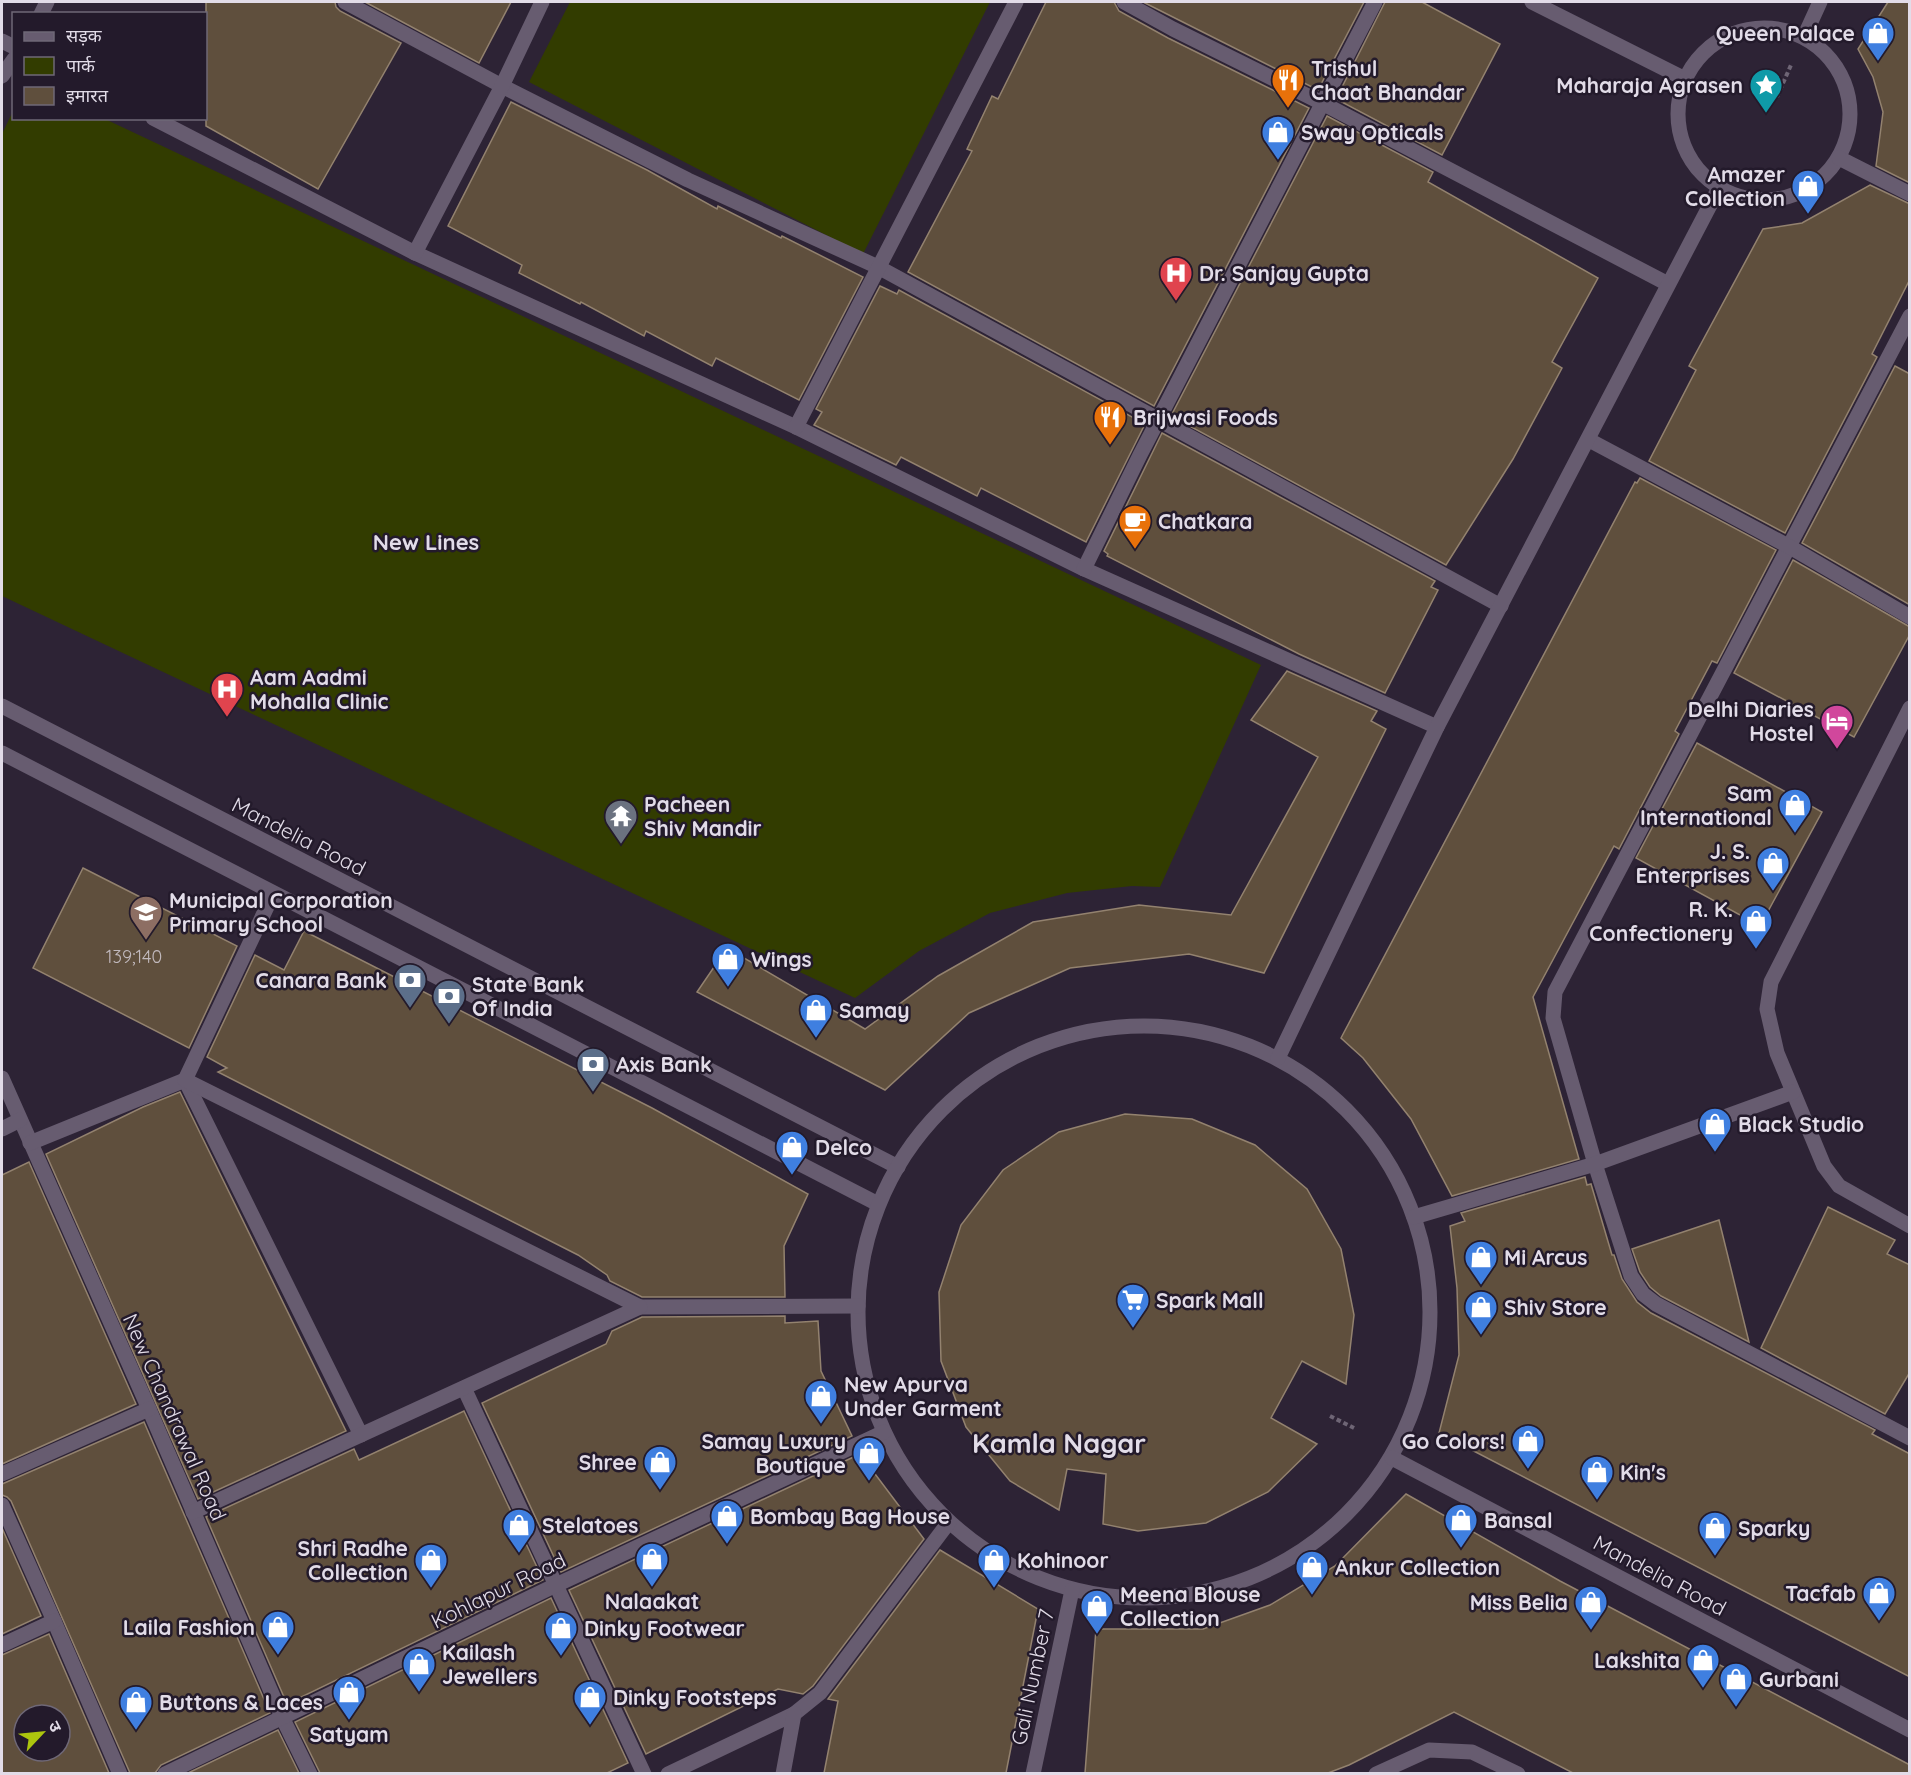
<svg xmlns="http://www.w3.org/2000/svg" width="1911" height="1775" font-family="Quicksand,'Noto Sans Devanagari',sans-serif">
	<rect width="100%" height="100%" fill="#2d2335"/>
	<g fill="#323c00">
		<path d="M 570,2 L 990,2 L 863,254 L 529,82 Z"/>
		<path d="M 13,111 L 14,118 L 105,119 L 1261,665 L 1160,887 L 1132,886 L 1067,893 L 990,913 L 919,951 L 855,998 L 2,596 L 2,134 Z"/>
	</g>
	<g fill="#5f4f3d" stroke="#93826f" stroke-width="1.5" fill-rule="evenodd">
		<path d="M 206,2 L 335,2 L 336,7 L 340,11 L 401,43 L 318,189 L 206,126 Z"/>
		<path d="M 365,2 L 511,2 L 479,63 Z"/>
		<path d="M 1046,2 L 1114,2 L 1119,11 L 1168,38 L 1309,108 L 1154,406 L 908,272 L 972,151 L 967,149 L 992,96 L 998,99 Z"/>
		<path d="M 1143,2 L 1364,2 L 1318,90 Z"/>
		<path d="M 1385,2 L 1422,2 L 1500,44 L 1442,155 L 1336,99 Z"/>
		<path d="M 1888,2 L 1910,2 L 1910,183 L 1876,166 L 1883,112 L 1873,77 L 1858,49 Z"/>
		<path d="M 511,102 L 647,170 L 717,209 L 718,206 L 781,238 L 782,236 L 863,277 L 799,400 L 716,358 L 712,366 L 646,331 L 644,336 L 581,302 L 580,304 L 519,273 L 522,265 L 448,226 Z"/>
		<path d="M 1327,116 L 1433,172 L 1428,182 L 1598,278 L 1552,362 L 1562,368 L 1513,459 L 1446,565 L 1171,416 Z"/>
		<path d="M 1870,185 L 1910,204 L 1910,279 L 1872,354 L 1877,357 L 1785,533 L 1649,461 L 1696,370 L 1689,366 L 1763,229 L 1802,223 Z"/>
		<path d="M 880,286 L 897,294 L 899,290 L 1145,424 L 1086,542 L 981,488 L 977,496 L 901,457 L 896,465 L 814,425 L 822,412 L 816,409 Z"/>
		<path d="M 1895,366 L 1910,374 L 1910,605 L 1802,543 Z"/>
		<path d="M 1162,433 L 1435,581 L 1431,587 L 1438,590 L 1385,693 L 1299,654 L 1107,556 L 1108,554 L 1104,551 Z"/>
		<path d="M 1640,478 L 1776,550 L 1717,663 L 1712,661 L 1675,731 L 1679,734 L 1619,849 L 1614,846 L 1533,997 L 1579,1159 L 1452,1196 L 1411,1119 L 1363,1058 L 1341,1038 L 1635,482 L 1637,483 Z"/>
		<path d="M 1793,560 L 1910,627 L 1910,634 L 1854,737 L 1734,673 Z"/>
		<path d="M 1287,671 L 1377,711 L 1371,721 L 1386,729 L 1264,973 L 1189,954 L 1070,968 L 969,1013 L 885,1090 L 697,992 L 727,948 L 865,1029 L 938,976 L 1033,922 L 1139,905 L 1231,915 L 1318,757 L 1251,720 Z"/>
		<path d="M 1697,743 L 1822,812 L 1760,926 L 1636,858 Z"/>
		<path d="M 83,868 L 237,946 L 189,1048 L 33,968 Z"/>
		<path d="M 304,931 L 652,1108 L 808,1194 L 784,1246 L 785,1297 L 642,1297 L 610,1281 L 607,1275 L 578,1255 L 218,1072 L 227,1068 L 207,1057 L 255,955 L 284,970 Z"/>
		<path d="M 180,1092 L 346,1431 L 198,1499 L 46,1154 L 143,1107 Z"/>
		<path d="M 1125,1114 L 1192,1119 L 1255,1145 L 1307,1189 L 1341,1249 L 1354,1315 L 1346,1384 L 1302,1361 L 1271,1418 L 1317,1444 L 1268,1492 L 1206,1523 L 1138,1531 L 1103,1524 L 1106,1474 L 1067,1469 L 1059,1510 L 1010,1481 L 966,1427 L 941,1361 L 939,1292 L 961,1225 L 1003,1170 L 1059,1132 Z"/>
		<path d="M 29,1162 L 136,1404 L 2,1464 L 2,1175 Z"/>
		<path d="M 1585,1177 L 1587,1185 L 1591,1184 L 1612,1255 L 1614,1255 L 1622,1279 L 1637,1302 L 1651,1313 L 1875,1430 L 1872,1434 L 1910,1454 L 1910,1677 L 1439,1433 L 1459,1355 L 1457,1288 L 1450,1226 L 1465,1221 L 1461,1213 Z"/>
		<path d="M 1828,1207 L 1895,1240 L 1887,1254 L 1910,1265 L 1910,1372 L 1885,1414 L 1761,1348 Z"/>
		<path d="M 1719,1220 L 1749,1342 L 1661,1296 L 1650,1287 L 1640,1272 L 1632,1249 Z"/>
		<path d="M 785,1316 L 785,1323 L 818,1321 L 821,1371 L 852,1436 L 561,1572 L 482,1403 L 606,1344 L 612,1331 L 642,1317 Z"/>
		<path d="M 464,1411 L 543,1580 L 287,1704 L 206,1517 L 354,1449 L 359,1460 Z"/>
		<path d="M 144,1422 L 270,1713 L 161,1765 L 155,1773 L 130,1773 L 11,1501 L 7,1497 L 2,1495 L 2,1484 Z"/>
		<path d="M 860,1454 L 924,1539 L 813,1686 L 803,1694 L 778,1689 L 646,1754 L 569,1590 Z"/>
		<path d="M 1406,1494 L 1560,1581 L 1910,1765 L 1910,1773 L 1573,1773 L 1454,1712 L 1349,1765 L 1328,1773 L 1085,1773 L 1096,1629 L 1203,1629 L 1270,1605 L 1335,1566 Z"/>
		<path d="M 2,1528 L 41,1616 L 2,1634 Z"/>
		<path d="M 940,1550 L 1038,1609 L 1006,1773 L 824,1773 L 838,1701 L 828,1699 Z"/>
		<path d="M 551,1598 L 628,1763 L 607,1773 L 320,1773 L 295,1722 Z"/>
		<path d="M 49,1634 L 109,1773 L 2,1773 L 2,1655 ZM 24,1715 L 60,1715 L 60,1751 L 24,1751 Z"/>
		<path d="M 278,1730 L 299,1773 L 188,1773 Z"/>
	</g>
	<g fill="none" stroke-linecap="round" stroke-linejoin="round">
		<g stroke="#6e6575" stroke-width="4" stroke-dasharray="4.5 3" stroke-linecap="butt">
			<path d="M 1777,97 L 1791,65"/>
			<path d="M 1330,1416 L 1354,1428"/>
		</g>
		<g stroke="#675c70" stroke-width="15">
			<path d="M 345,2 L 502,86 L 688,180 L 878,267 L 1501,606"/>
			<path d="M 1124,2 L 1173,29 L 1322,103 L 1668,284"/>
			<path d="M 1532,2 L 1685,79"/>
			<path d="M 41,14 L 47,2"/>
			<circle cx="1764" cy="114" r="86"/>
			<path d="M 1804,37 L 1820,2"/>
			<path d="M 2,41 L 14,47"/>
			<path d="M 2,76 L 14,59"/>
			<path d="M 153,118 L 415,253 L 796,427 L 1084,569 L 1437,727"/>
			<path d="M 1839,158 L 1910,194"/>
			<path d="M 415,253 L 502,86 L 542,2"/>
			<path d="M 1910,316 L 1555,992 L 1553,1018 L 1595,1164 L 1631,1276 L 1643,1294 L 1656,1304 L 1910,1438"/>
			<path d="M 796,427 L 1016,2"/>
			<path d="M 1589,440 L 1790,547 L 1910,617"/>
			<path d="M 1084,569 L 1140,455 L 1375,2"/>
			<path d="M 2,706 L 898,1167"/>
			<path d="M 1910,708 L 1771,982 L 1767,1009 L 1777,1053 L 1824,1166 L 1839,1186 L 1910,1226"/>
			<path d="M 2,753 L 876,1203"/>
			<circle cx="1144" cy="1312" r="286"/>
			<path d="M 1278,1058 L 1437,727 L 1719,188"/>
			<path d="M 2,1078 L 149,1409 L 282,1717 L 310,1774"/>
			<path d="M 2,1129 L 20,1120"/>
			<path d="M 30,1143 L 185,1080 L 361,1435"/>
			<path d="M 1414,1217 L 1595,1164 L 1793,1092"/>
			<path d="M 640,1307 L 858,1306"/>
			<path d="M 464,1388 L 644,1774"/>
			<path d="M 1392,1458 L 1910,1730"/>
			<path d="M 2,1474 L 149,1409"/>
			<path d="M 2,1505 L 54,1621 L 120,1774"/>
			<path d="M 193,1512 L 640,1307 L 185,1080 L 273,894"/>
			<path d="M 2,1645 L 54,1621"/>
			<path d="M 165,1774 L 556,1585 L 884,1432"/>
			<path d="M 668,1774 L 794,1714 L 820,1693 L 949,1522"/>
			<path d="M 783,1774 L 794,1714"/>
			<path d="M 1033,1774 L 1072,1590"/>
			<path d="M 1376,1774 L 1429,1750 L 1472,1752 L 1518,1774"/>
		</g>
	</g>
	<defs>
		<g id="shop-pin" transform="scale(1.725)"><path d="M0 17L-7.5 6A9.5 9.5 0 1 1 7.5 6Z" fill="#3f7fe0" stroke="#231a2b"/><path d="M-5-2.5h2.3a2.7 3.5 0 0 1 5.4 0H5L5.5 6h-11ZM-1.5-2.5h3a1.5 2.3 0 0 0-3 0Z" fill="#fff"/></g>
		<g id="restaurant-pin" transform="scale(1.725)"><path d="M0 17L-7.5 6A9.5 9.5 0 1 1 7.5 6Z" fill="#e8710a" stroke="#231a2b"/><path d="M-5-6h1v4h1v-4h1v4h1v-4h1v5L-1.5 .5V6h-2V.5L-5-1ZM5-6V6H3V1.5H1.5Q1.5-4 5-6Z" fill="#fff"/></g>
		<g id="sight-pin" transform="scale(1.725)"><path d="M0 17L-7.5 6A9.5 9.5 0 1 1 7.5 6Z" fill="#0f9aa8" stroke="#231a2b"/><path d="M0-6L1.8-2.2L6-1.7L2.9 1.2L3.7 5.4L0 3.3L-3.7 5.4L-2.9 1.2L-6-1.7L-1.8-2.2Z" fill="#fff"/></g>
		<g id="hospital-pin" transform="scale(1.725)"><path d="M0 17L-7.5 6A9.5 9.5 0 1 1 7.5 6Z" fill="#e0444e" stroke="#231a2b"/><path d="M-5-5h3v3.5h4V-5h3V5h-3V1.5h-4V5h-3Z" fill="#fff"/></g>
		<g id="cafe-pin" transform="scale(1.725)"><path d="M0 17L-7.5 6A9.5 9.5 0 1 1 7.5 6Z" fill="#e8710a" stroke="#231a2b"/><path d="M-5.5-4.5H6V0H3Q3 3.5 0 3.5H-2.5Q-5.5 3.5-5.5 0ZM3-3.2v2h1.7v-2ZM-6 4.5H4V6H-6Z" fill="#fff"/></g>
		<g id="hotel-pin" transform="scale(1.725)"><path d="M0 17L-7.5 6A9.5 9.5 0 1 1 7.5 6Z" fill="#d1479c" stroke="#231a2b"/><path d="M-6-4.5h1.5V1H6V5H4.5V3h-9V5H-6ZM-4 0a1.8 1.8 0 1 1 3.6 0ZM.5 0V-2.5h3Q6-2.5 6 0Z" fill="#fff"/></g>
		<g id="temple-pin" transform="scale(1.725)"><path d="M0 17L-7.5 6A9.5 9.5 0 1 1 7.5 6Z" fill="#6b7280" stroke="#231a2b"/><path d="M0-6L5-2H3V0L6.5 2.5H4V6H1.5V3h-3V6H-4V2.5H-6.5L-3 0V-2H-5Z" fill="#fff"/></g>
		<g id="school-pin" transform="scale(1.725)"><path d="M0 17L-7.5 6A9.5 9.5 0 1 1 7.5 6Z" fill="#8d6e63" stroke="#231a2b"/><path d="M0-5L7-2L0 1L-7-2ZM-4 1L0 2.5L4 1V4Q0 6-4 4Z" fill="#fff"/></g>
		<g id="bank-pin" transform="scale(1.725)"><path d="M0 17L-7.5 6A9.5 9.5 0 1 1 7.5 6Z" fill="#5c6f8a" stroke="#231a2b"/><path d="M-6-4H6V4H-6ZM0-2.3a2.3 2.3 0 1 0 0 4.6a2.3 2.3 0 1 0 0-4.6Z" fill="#fff"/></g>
		<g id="supermarket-pin" transform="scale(1.725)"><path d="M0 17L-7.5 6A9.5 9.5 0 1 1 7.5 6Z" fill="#3f7fe0" stroke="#231a2b"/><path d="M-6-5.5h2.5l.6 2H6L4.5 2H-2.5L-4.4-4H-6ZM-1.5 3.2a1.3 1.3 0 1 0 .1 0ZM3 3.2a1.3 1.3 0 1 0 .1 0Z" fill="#fff"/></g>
	</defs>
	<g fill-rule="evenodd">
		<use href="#shop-pin" x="1878" y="33"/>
		<use href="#restaurant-pin" x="1288" y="80"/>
		<use href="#sight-pin" x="1766" y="85"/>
		<use href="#shop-pin" x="1278" y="132"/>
		<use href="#shop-pin" x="1808" y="186"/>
		<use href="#hospital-pin" x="1176" y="273"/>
		<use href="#restaurant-pin" x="1110" y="417"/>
		<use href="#cafe-pin" x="1135" y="521"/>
		<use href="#hospital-pin" x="227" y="689"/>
		<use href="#hotel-pin" x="1837" y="721"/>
		<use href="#shop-pin" x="1795" y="805"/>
		<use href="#temple-pin" x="621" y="816"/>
		<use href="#shop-pin" x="1773" y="863"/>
		<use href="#school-pin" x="146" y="912"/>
		<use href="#shop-pin" x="1756" y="921"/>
		<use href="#shop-pin" x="728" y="959"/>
		<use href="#bank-pin" x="410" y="980"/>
		<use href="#bank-pin" x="449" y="996"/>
		<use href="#shop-pin" x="816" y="1010"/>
		<use href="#bank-pin" x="593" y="1064"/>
		<use href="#shop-pin" x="1715" y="1124"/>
		<use href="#shop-pin" x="792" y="1147"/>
		<use href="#shop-pin" x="1481" y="1257"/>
		<use href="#supermarket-pin" x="1133" y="1300"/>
		<use href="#shop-pin" x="1481" y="1307"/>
		<use href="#shop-pin" x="821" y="1396"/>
		<use href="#shop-pin" x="1528" y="1441"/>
		<use href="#shop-pin" x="869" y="1453"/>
		<use href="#shop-pin" x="660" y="1462"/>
		<use href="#shop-pin" x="1597" y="1472"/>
		<use href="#shop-pin" x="727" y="1516"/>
		<use href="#shop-pin" x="1461" y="1520"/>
		<use href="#shop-pin" x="519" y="1525"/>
		<use href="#shop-pin" x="1715" y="1528"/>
		<use href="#shop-pin" x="652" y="1559"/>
		<use href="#shop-pin" x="431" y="1560"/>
		<use href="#shop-pin" x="994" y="1560"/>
		<use href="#shop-pin" x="1312" y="1567"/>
		<use href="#shop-pin" x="1879" y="1593"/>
		<use href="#shop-pin" x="1591" y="1602"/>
		<use href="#shop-pin" x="1097" y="1606"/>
		<use href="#shop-pin" x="278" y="1627"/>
		<use href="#shop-pin" x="561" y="1628"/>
		<use href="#shop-pin" x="1703" y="1660"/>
		<use href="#shop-pin" x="419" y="1664"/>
		<use href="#shop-pin" x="1736" y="1679"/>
		<use href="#shop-pin" x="349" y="1692"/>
		<use href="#shop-pin" x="590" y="1697"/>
		<use href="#shop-pin" x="136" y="1702"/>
	</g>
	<g text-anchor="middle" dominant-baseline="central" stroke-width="5" stroke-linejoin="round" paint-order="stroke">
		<g font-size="18" fill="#c1b9bd">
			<text x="134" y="956">139;140</text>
		</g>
		<g font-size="21" font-weight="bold" fill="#e2dce8" stroke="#231a2b" text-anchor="start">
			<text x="1855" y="33" text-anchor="end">Queen Palace</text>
			<text x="1311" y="68">Trishul<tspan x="1311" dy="24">Chaat Bhandar</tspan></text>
			<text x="1743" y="85" text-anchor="end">Maharaja Agrasen</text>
			<text x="1301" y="132">Sway Opticals</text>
			<text x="1785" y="174" text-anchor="end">Amazer<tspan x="1785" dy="24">Collection</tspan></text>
			<text x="1199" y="273">Dr. Sanjay Gupta</text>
			<text x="1133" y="417">Brijwasi Foods</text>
			<text x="1158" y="521">Chatkara</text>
			<text x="250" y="677">Aam Aadmi<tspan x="250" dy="24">Mohalla Clinic</tspan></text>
			<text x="1814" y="709" text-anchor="end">Delhi Diaries<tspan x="1814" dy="24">Hostel</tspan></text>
			<text x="1772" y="793" text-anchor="end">Sam<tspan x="1772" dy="24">International</tspan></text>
			<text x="644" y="804">Pacheen<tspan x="644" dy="24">Shiv Mandir</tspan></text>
			<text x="1750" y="851" text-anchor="end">J. S.<tspan x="1750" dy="24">Enterprises</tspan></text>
			<text x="169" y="900">Municipal Corporation<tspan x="169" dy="24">Primary School</tspan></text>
			<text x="1733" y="909" text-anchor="end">R. K.<tspan x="1733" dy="24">Confectionery</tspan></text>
			<text x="751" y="959">Wings</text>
			<text x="387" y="980" text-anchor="end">Canara Bank</text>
			<text x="472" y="984">State Bank<tspan x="472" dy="24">Of India</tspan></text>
			<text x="839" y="1010">Samay</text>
			<text x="616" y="1064">Axis Bank</text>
			<text x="1738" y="1124">Black Studio</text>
			<text x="815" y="1147">Delco</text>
			<text x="1504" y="1257">Mi Arcus</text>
			<text x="1156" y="1300">Spark Mall</text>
			<text x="1504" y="1307">Shiv Store</text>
			<text x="844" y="1384">New Apurva<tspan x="844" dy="24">Under Garment</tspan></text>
			<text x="846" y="1441" text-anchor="end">Samay Luxury<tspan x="846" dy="24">Boutique</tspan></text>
			<text x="1505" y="1441" text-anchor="end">Go Colors!</text>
			<text x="637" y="1462" text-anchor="end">Shree</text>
			<text x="1620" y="1472">Kin's</text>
			<text x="750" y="1516">Bombay Bag House</text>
			<text x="1484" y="1520">Bansal</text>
			<text x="542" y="1525">Stelatoes</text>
			<text x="1738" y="1528">Sparky</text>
			<text x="408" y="1548" text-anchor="end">Shri Radhe<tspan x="408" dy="24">Collection</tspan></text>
			<text x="1017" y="1560">Kohinoor</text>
			<text x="1335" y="1567">Ankur Collection</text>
			<text x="1856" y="1593" text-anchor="end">Tacfab</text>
			<text x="1120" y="1594">Meena Blouse<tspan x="1120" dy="24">Collection</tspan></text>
			<text x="652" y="1601" text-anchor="middle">Nalaakat</text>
			<text x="1568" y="1602" text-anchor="end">Miss Belia</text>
			<text x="255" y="1627" text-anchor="end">Laila Fashion</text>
			<text x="584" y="1628">Dinky Footwear</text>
			<text x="442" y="1652">Kailash<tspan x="442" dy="24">Jewellers</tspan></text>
			<text x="1680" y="1660" text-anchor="end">Lakshita</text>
			<text x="1759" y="1679">Gurbani</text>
			<text x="613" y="1697">Dinky Footsteps</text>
			<text x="159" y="1702">Buttons &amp; Laces</text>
			<text x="349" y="1734" text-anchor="middle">Satyam</text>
		</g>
		<g font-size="21" fill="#e2dce8" stroke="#231a2b">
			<text transform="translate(299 836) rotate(27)">Mandelia Road</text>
			<text transform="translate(175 1417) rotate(66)">New Chandrawal Road</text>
			<text transform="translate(1660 1575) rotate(28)">Mandelia Road</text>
			<text transform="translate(498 1590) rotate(-26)">Kohlapur Road</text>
			<text transform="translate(1032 1677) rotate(-78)">Gali Number 7</text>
		</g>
		<g font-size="22" font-weight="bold" fill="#e2dce8" stroke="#231a2b">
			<text x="426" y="542">New Lines</text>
		</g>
		<g font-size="27" font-weight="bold" fill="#e2dce8" stroke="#231a2b">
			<text x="1059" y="1443">Kamla Nagar</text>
		</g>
	</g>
	<rect width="1911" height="1775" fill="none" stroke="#e2dce8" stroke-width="6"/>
	<rect x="12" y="12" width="195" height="108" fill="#231a2b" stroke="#6f6877" stroke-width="1.5"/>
	<rect x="24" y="32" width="30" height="9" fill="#675c70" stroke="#6f6877" stroke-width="1.5"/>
	<text x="66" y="42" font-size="18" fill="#e2dce8">सड़क</text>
	<rect x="24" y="57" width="30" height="18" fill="#323c00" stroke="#6f6877" stroke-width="1.5"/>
	<text x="66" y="72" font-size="18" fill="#e2dce8">पार्क</text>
	<rect x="24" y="87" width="30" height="18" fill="#5f4f3d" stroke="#6f6877" stroke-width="1.5"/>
	<text x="66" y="102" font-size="18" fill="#e2dce8">इमारत</text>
	<g transform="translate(42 1733) rotate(64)"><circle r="28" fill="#231a2b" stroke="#6f6877" stroke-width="1.5"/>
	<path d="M0-4.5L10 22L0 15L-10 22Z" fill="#adc60e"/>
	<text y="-9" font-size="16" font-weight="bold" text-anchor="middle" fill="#e2dce8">उ</text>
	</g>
</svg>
